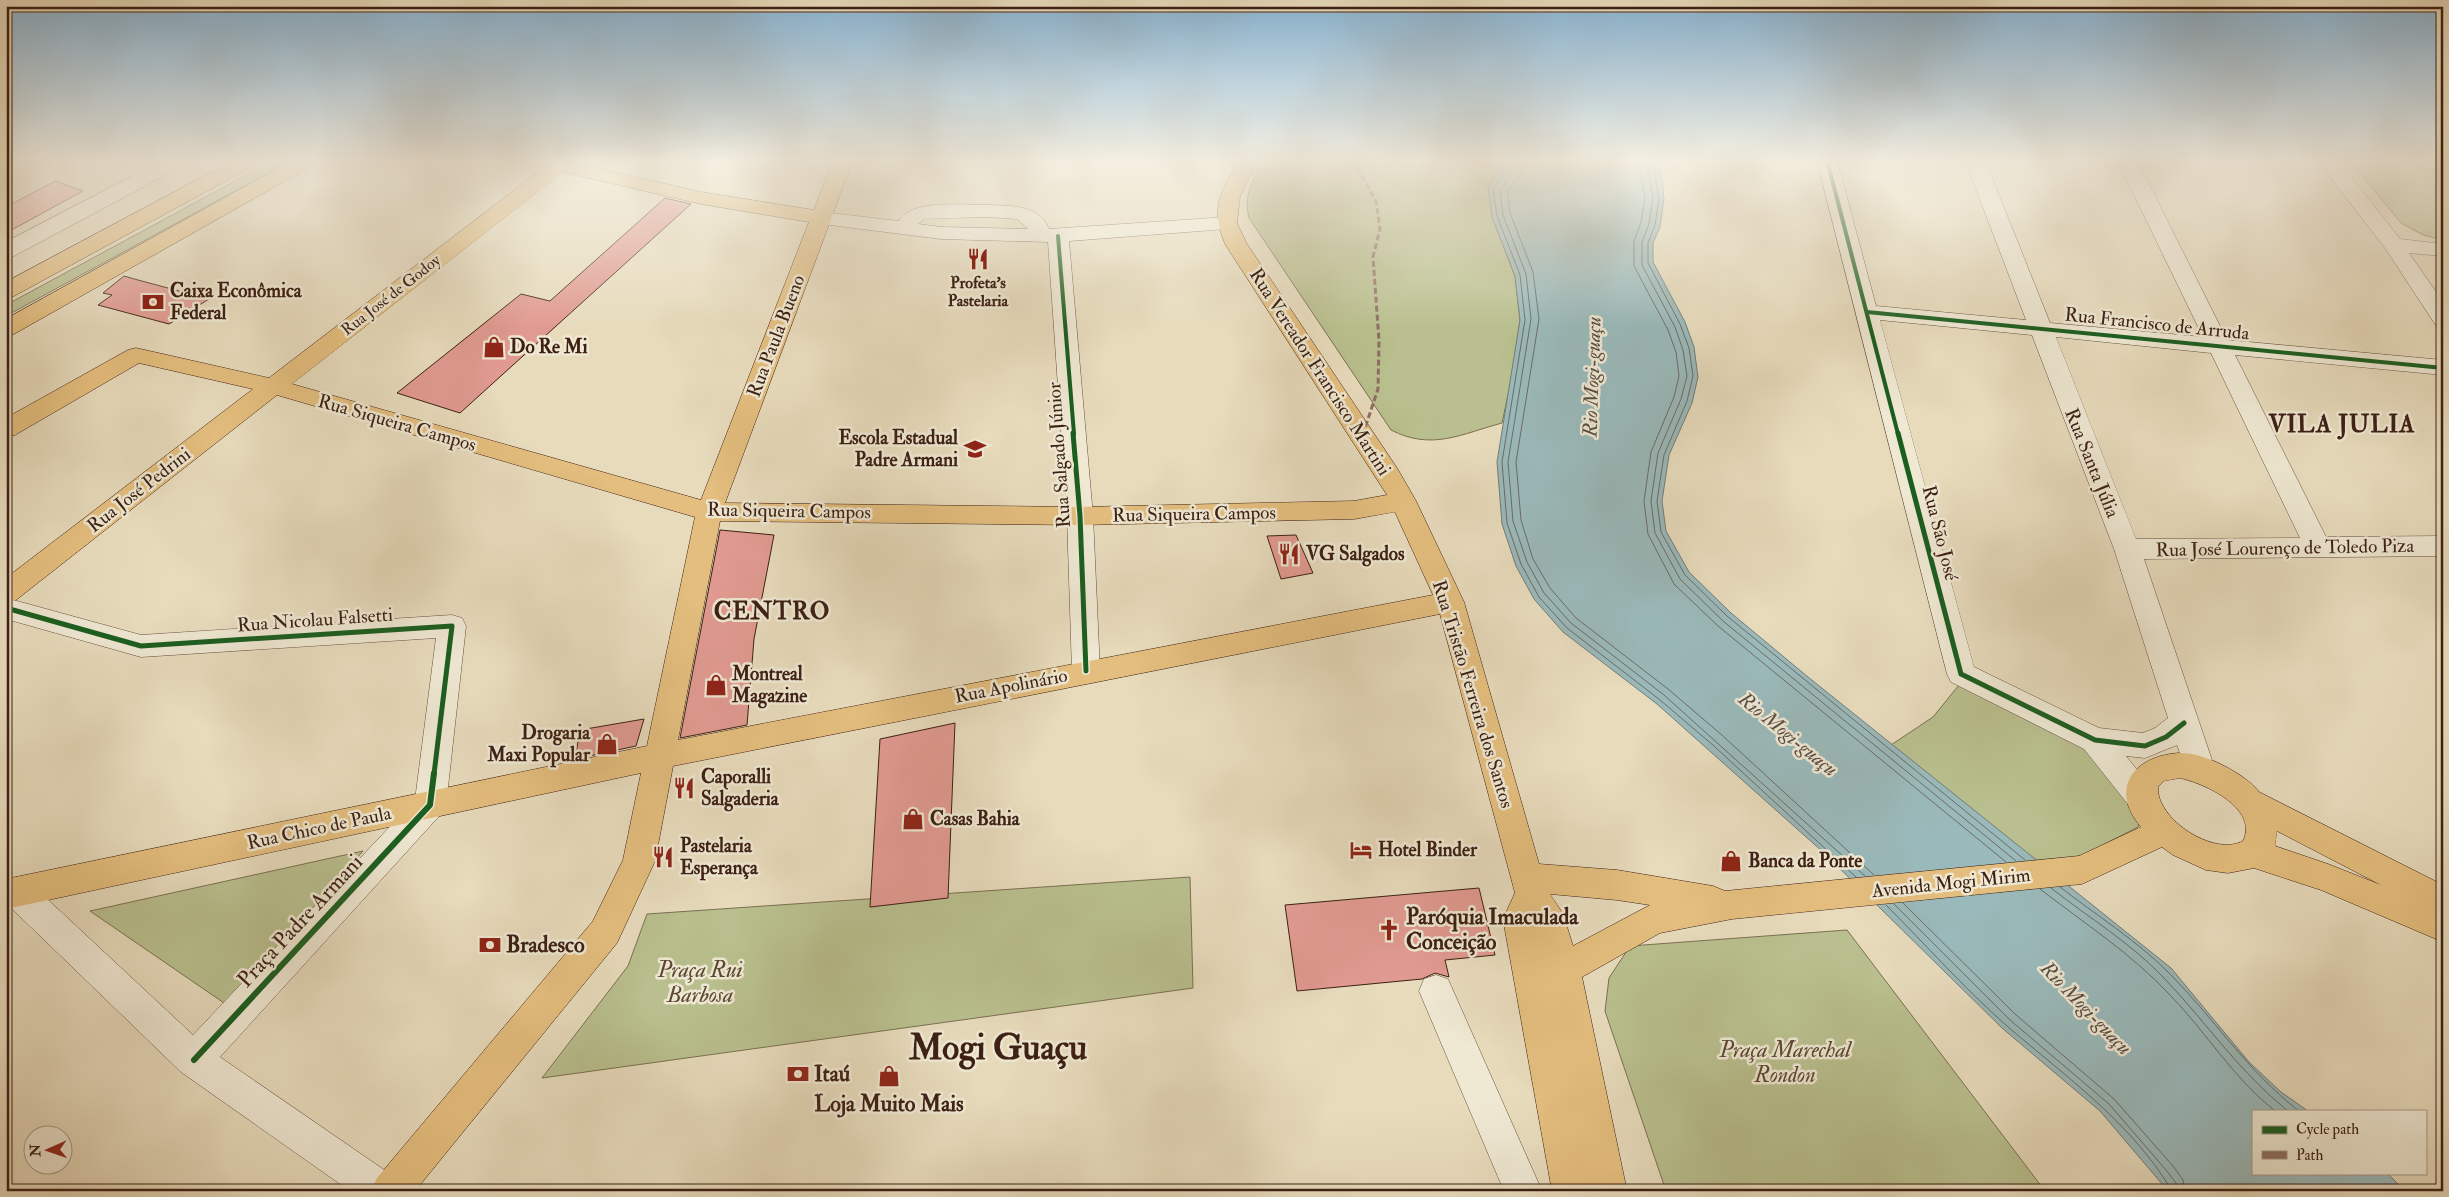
<svg xmlns="http://www.w3.org/2000/svg" width="2449" height="1197" font-family="'IM FELL Double Pica',serif">
	<rect width="100%" height="100%" fill="#e7dbbc"/>
	<filter id="stains"><feTurbulence type="fractalNoise" baseFrequency=".004" numOctaves="4"/><feColorMatrix values="0 0 0 0 .2 0 0 0 0 .09 0 0 0 0 .02 0 0 0 .5 -.17"/></filter>
	<radialGradient id="worn" r=".72"><stop offset=".6" stop-color="#630" stop-opacity="0"/><stop offset="1" stop-color="#630" stop-opacity=".3"/></radialGradient>
	<g fill="#b9bf8e" stroke="#7a7051">
		<path d="M 274,160 L 292,160 L 6,316 L 6,305 Z"/>
		<path d="M 1265,160 L 1508,160 L 1496,173 L 1488,186 L 1492,217 L 1515,276 L 1520,320 L 1513,372 L 1502,423 C 1461,434 1432,451 1391,430 L 1249,218 C 1243,193 1253,181 1265,160 Z"/>
		<path d="M 2349,160 L 2416,160 L 2443,169 L 2443,240 L 2423,235 L 2401,223 Z"/>
		<path d="M 1963,680 L 2088,744 L 2140,820 L 2138,827 L 2083,855 L 2041,866 L 1891,745 L 1933,717 Z"/>
		<path d="M 363,851 L 227,1005 L 90,911 Z"/>
		<path d="M 1190,877 L 1193,988 L 542,1078 L 628,966 L 647,914 Z"/>
		<path d="M 1847,930 L 2045,1191 L 1666,1191 L 1605,1011 L 1609,978 L 1630,946 Z"/>
	</g>
	<path fill="#9ab9ba" stroke="#747c78" d="M 1508,160 L 1657,160 L 1662,178 L 1664,199 L 1660,227 L 1653,243 L 1653,262 L 1685,322 L 1694,347 L 1698,377 L 1692,403 L 1669,455 L 1662,501 L 1666,531 L 1689,572 L 1731,613 L 1808,677 L 2171,968 L 2249,1062 L 2281,1092 L 2308,1111 L 2253,1111 L 2253,1173 L 2387,1173 L 2405,1191 L 2168,1191 L 2100,1111 L 2002,1028 L 1823,852 L 1657,704 L 1563,632 L 1534,599 L 1516,566 L 1502,524 L 1497,462 L 1520,320 L 1515,276 L 1492,217 L 1488,186 Z"/>
	<g fill="none" stroke-linecap="round" stroke-linejoin="round">
		<g stroke="#6b6c67" stroke-width="1">
			<path d="M 1512,160 L 1511,165 L 1493,188 L 1497,216 L 1520,275 L 1525,320 L 1502,462 L 1507,523 L 1521,564 L 1539,597 L 1567,628 L 1660,700 L 1714,746 L 1856,877"/>
			<path d="M 1518,160 L 1516,168 L 1500,190 L 1503,215 L 1526,274 L 1531,319 L 1508,462 L 1513,521 L 1527,562 L 1544,593 L 1571,623 L 1664,695 L 1865,876"/>
			<path d="M 1525,160 L 1523,172 L 1507,191 L 1510,213 L 1533,272 L 1539,319 L 1516,462 L 1521,520 L 1533,559 L 1550,588 L 1576,618 L 1668,689 L 1723,736 L 1874,875"/>
			<path d="M 1638,160 L 1645,198 L 1641,222 L 1634,241 L 1634,266 L 1668,330 L 1676,352 L 1679,376 L 1674,397 L 1651,452 L 1644,501 L 1648,534 L 1674,584 L 1718,626 L 2006,862"/>
			<path d="M 1646,160 L 1653,198 L 1649,224 L 1642,242 L 1642,265 L 1675,327 L 1683,350 L 1687,376 L 1681,399 L 1658,453 L 1651,501 L 1655,533 L 1680,579 L 1723,621 L 2016,861"/>
			<path d="M 1652,160 L 1659,199 L 1655,225 L 1648,243 L 1648,263 L 1680,324 L 1689,348 L 1693,376 L 1687,401 L 1664,455 L 1657,501 L 1661,532 L 1685,575 L 1727,616 L 2025,860"/>
			<path d="M 2060,887 C 2096,915 2136,940 2168,972 C 2214,1018 2247,1071 2299,1111"/>
			<path d="M 2051,888 C 2089,918 2131,943 2164,978 C 2206,1022 2240,1073 2288,1111"/>
			<path d="M 2040,889 C 2084,923 2132,954 2170,995 C 2207,1033 2233,1078 2275,1111"/>
			<path d="M 1903,903 L 2015,1014 L 2114,1099 L 2173,1166 L 2183,1180 L 2185,1191"/>
			<path d="M 1894,904 L 2010,1020 L 2109,1104 L 2166,1170 L 2176,1183 L 2178,1191"/>
			<path d="M 1886,905 C 1926,945 1964,988 2007,1026 C 2065,1076 2132,1123 2172,1191"/>
		</g>
	</g>
	<g fill="#e19a91" stroke="#3c2014">
		<path d="M 55,181 L 83,191 L 6,233 L 6,207 Z"/>
		<path d="M 665,198 L 691,204 L 460,413 L 397,393 L 521,294 L 550,301 Z"/>
		<path d="M 124,276 L 138,280 L 209,299 L 169,324 L 98,305 L 112,295 L 103,293 Z"/>
		<path d="M 720,530 L 774,535 L 754,639 L 747,725 L 680,738 Z"/>
		<path d="M 1296,535 L 1313,573 L 1281,579 L 1267,536 Z"/>
		<path d="M 644,719 L 636,746 L 575,759 L 580,730 Z"/>
		<path d="M 955,723 L 948,898 L 870,907 L 880,739 Z"/>
		<path d="M 1479,888 L 1495,955 L 1445,960 L 1449,977 L 1435,973 L 1422,979 L 1297,991 L 1285,905 Z"/>
	</g>
	<g fill="none" stroke-linecap="round" stroke-linejoin="round">
		<g stroke="#674f3e" stroke-width="1">
			<g id="minor">
				<path d="M 163,160 L 189,160 L 186,164 L 14,256 L 6,257 L 6,242 Z"/>
				<path d="M 1817,160 L 1837,160 L 1876,306 L 2026,320 L 1965,160 L 1985,160 L 2050,323 L 2203,337 L 2117,160 L 2137,160 L 2227,340 L 2443,360 L 2443,375 L 2235,355 L 2326,537 L 2443,536 L 2443,556 L 2144,559 L 2215,769 L 2211,778 L 2200,782 L 2189,778 L 2177,745 L 2145,758 L 2126,756 L 2153,790 L 2158,799 L 2153,808 L 2142,812 L 2131,808 L 2084,749 L 1951,682 L 1947,674 ZM 1880,320 L 2032,335 L 2114,549 L 2168,718 L 2155,728 L 2143,733 L 2099,728 L 1974,667 ZM 2056,337 L 2211,353 L 2300,538 L 2136,539 Z"/>
				<path d="M 2317,160 L 2338,160 L 2400,239 L 2443,244 L 2443,256 L 2409,253 L 2443,302 L 2443,326 L 2435,324 L 2385,248 Z"/>
				<path d="M 988,205 C 1012,206 1038,204 1049,229 L 1227,217 L 1234,219 L 1237,223 L 1234,227 L 1227,229 L 1069,241 L 1093,516 L 1100,671 L 1096,679 L 1086,682 L 1076,679 L 1072,671 L 1067,516 L 1048,242 L 941,239 L 822,224 L 815,222 L 812,218 L 815,214 L 822,212 L 899,221 C 910,199 965,205 988,205 ZM 988,217 L 1017,219 L 1028,229 L 941,227 L 918,224 L 924,219 Z"/>
				<path d="M 6,598 L 141,635 L 452,615 L 462,618 L 466,626 L 446,805 L 441,814 L 220,1057 L 396,1178 L 402,1191 L 350,1191 L 181,1072 L 6,903 L 6,881 L 17,877 L 29,882 L 193,1035 L 415,800 L 436,638 L 141,657 L 6,619 Z"/>
				<path d="M 1436,975 L 1448,979 L 1542,1191 L 1504,1191 L 1419,991 L 1424,979 Z"/>
			</g>
		</g>
		<g stroke="#3c2014" stroke-width="1">
			<g id="major">
				<path d="M 234,160 L 260,160 L 257,164 L 14,296 L 6,298 L 6,282 Z"/>
				<path d="M 293,160 L 318,160 L 315,164 L 14,334 L 6,336 L 6,319 Z"/>
				<path d="M 563,160 L 701,192 L 814,210 L 833,160 L 853,160 L 725,503 L 1080,507 L 1354,501 L 1387,495 L 1225,244 C 1210,206 1221,194 1238,160 L 1258,160 L 1240,196 L 1237,223 L 1247,244 L 1397,468 L 1416,501 L 1464,602 L 1539,864 L 1617,870 L 1713,886 L 1725,891 L 2079,856 L 2141,827 C 2108,788 2134,756 2179,753 C 2201,751 2246,774 2259,792 L 2443,885 L 2443,942 L 2321,890 L 2254,868 L 2228,873 L 2206,870 L 2173,855 L 2162,847 L 2082,884 L 1732,919 L 1660,933 L 1582,977 L 1627,1191 L 1552,1191 L 1503,919 L 1515,893 L 1440,614 L 673,766 L 655,861 L 617,943 L 415,1191 L 371,1191 L 377,1178 L 593,921 L 623,860 L 641,773 L 6,909 L 6,879 L 647,746 L 695,517 L 277,395 L 16,600 L 6,603 L 6,578 L 253,389 L 139,363 L 15,435 L 6,437 L 6,418 L 128,350 L 136,348 L 269,378 L 543,168 L 533,165 L 531,160 ZM 563,172 L 701,204 L 809,222 L 701,500 L 292,384 ZM 1395,512 L 1433,595 L 678,740 L 720,521 L 1080,525 L 1354,519 ZM 2180,778 C 2204,783 2259,808 2243,841 C 2214,857 2156,819 2158,787 L 2164,781 ZM 2277,831 L 2381,885 L 2328,864 L 2275,846 ZM 1550,894 L 1617,900 L 1650,905 L 1573,946 L 1563,914 Z"/>
				<path d="M 2410,160 L 2443,161 L 2443,174 L 2413,164 Z"/>
			</g>
		</g>
		<use href="#minor" fill="#efe8d3" fill-rule="evenodd"/>
		<use href="#major" fill="#e4be7e" fill-rule="evenodd"/>
		<g stroke="#8d6e63" stroke-width="3" stroke-dasharray="6 3" stroke-linecap="butt">
			<path d="M 1353,160 L 1376,201 L 1380,229 L 1373,257 L 1379,341 L 1378,389 L 1363,434"/>
			<path d="M 1245,166 L 1261,160"/>
		</g>
		<path stroke="#8d6e63" stroke-width="4" stroke-dasharray="8 4" stroke-linecap="butt" d="M 1363,435 L 1364,433"/>
		<g stroke="#efe8d3" stroke-width="6">
			<g id="cycleway-far2">
				<path d="M 1827,160 L 1898,434"/>
				<path d="M 1058,236 L 1074,434"/>
				<path d="M 1867,312 L 2443,368"/>
			</g>
		</g>
		<g stroke="#efe8d3" stroke-width="8">
			<g id="cycleway-far1">
				<path d="M 1073,433 L 1080,516 L 1086,671"/>
				<path d="M 1898,433 L 1961,674 L 2095,740 L 2145,746 L 2166,737 L 2184,723"/>
				<path d="M 6,608 L 141,646 L 452,626 L 434,774"/>
			</g>
		</g>
		<g stroke="#efe8d3" stroke-width="9">
			<path id="cycleway" d="M 194,1060 L 430,805 L 434,773"/>
		</g>
		<use href="#cycleway-far2" stroke="#1b5e20" stroke-width="4"/>
		<use href="#cycleway-far1" stroke="#1b5e20" stroke-width="5"/>
		<use href="#cycleway" stroke="#1b5e20" stroke-width="6"/>
	</g>
	<linearGradient id="sky" x2="0" y2="1"><stop stop-color="#89b6d6"/><stop offset="0.49" stop-color="#f4efe1"/><stop offset="1" stop-color="#f4efe1" stop-opacity="0"/></linearGradient>
	<rect width="2449" height="328" fill="url(#sky)"/>
	<defs>
		<g id="restaurant-bare" transform="scale(1.725)"><path d="M-5-6h1v4h1v-4h1v4h1v-4h1v5L-1.5 .5V6h-2V.5L-5-1ZM5-6V6H3V1.5H1.5Q1.5-4 5-6Z" fill="#8f2418" stroke="#efe8d3" stroke-width="2.5" paint-order="stroke"/></g>
		<g id="bank-bare" transform="scale(1.725)"><path d="M-6-4H6V4H-6ZM0-2.3a2.3 2.3 0 1 0 0 4.6a2.3 2.3 0 1 0 0-4.6Z" fill="#8f2418" stroke="#efe8d3" stroke-width="2.5" paint-order="stroke"/></g>
		<g id="shop-bare" transform="scale(1.725)"><path d="M-5-2.5h2.3a2.7 3.5 0 0 1 5.4 0H5L5.5 6h-11ZM-1.5-2.5h3a1.5 2.3 0 0 0-3 0Z" fill="#8f2418" stroke="#efe8d3" stroke-width="2.5" paint-order="stroke"/></g>
		<g id="school-bare" transform="scale(1.725)"><path d="M0-5L7-2L0 1L-7-2ZM-4 1L0 2.5L4 1V4Q0 6-4 4Z" fill="#8f2418" stroke="#efe8d3" stroke-width="2.5" paint-order="stroke"/></g>
		<g id="hotel-bare" transform="scale(1.725)"><path d="M-6-4.5h1.5V1H6V5H4.5V3h-9V5H-6ZM-4 0a1.8 1.8 0 1 1 3.6 0ZM.5 0V-2.5h3Q6-2.5 6 0Z" fill="#8f2418" stroke="#efe8d3" stroke-width="2.5" paint-order="stroke"/></g>
		<g id="church-bare" transform="scale(1.725)"><path d="M-1.2-6h2.4v3.5h3.3v2.4h-3.3V6h-2.4V-.1h-3.3v-2.4h3.3Z" fill="#8f2418" stroke="#efe8d3" stroke-width="2.5" paint-order="stroke"/></g>
	</defs>
	<g fill-rule="evenodd">
		<use href="#restaurant-bare" x="978" y="259"/>
		<use href="#bank-bare" x="153" y="302"/>
		<use href="#shop-bare" x="494" y="347"/>
		<use href="#school-bare" x="975" y="449"/>
		<use href="#restaurant-bare" x="1289" y="554"/>
		<use href="#shop-bare" x="716" y="685"/>
		<use href="#shop-bare" x="607" y="744"/>
		<use href="#restaurant-bare" x="684" y="788"/>
		<use href="#shop-bare" x="913" y="819"/>
		<use href="#hotel-bare" x="1361" y="850"/>
		<use href="#restaurant-bare" x="663" y="857"/>
		<use href="#shop-bare" x="1731" y="861"/>
		<use href="#church-bare" x="1389" y="930"/>
		<use href="#bank-bare" x="490" y="945"/>
		<use href="#bank-bare" x="798" y="1074"/>
		<use href="#shop-bare" x="889" y="1076"/>
	</g>
	<g text-anchor="middle" dominant-baseline="central" stroke-width="5" stroke-linejoin="round" paint-order="stroke">
		<g font-size="16" font-weight="bold" fill="#3c2014" stroke="#efe8d3">
			<text x="978" y="283">Profeta's<tspan x="978" dy="18">Pastelaria</tspan></text>
		</g>
		<g font-size="16" fill="#3c2014" stroke="#efe8d3">
			<text transform="translate(391 295) rotate(-38)">Rua José de Godoy</text>
		</g>
		<g font-size="19" font-weight="bold" fill="#3c2014" stroke="#efe8d3" text-anchor="start">
			<text x="170" y="291">Caixa Econômica<tspan x="170" dy="22">Federal</tspan></text>
			<text x="510" y="347">Do Re Mi</text>
			<text x="958" y="438" text-anchor="end">Escola Estadual<tspan x="958" dy="22">Padre Armani</tspan></text>
			<text x="1306" y="554">VG Salgados</text>
			<text x="732" y="674">Montreal<tspan x="732" dy="22">Magazine</tspan></text>
			<text x="590" y="733" text-anchor="end">Drogaria<tspan x="590" dy="22">Maxi Popular</tspan></text>
			<text x="701" y="777">Caporalli<tspan x="701" dy="22">Salgaderia</tspan></text>
			<text x="930" y="819">Casas Bahia</text>
			<text x="680" y="846">Pastelaria<tspan x="680" dy="22">Esperança</tspan></text>
			<text x="1378" y="850">Hotel Binder</text>
			<text x="1748" y="861">Banca da Ponte</text>
		</g>
		<g font-size="19" fill="#3c2014" stroke="#efe8d3">
			<text transform="translate(2157 324) rotate(6)">Rua Francisco de Arruda</text>
			<text transform="translate(776 336) rotate(-69)">Rua Paula Bueno</text>
			<text transform="translate(1320 372) rotate(57)">Rua Vereador Francisco Martini</text>
			<text transform="translate(397 423) rotate(16)">Rua Siqueira Campos</text>
			<text transform="translate(1059 455) rotate(-94)">Rua Salgado Júnior</text>
			<text transform="translate(2092 463) rotate(68)">Rua Santa Júlia</text>
			<text transform="translate(139 490) rotate(-38)">Rua José Pedrini</text>
			<text transform="translate(789 511) rotate(1)">Rua Siqueira Campos</text>
			<text transform="translate(1194 514) rotate(-1)">Rua Siqueira Campos</text>
			<text transform="translate(1940 533) rotate(76)">Rua São José</text>
			<text transform="translate(2285 548) rotate(-1)">Rua José Lourenço de Toledo Piza</text>
			<text transform="translate(315 620) rotate(-4)">Rua Nicolau Falsetti</text>
			<text transform="translate(1011 686) rotate(-11)">Rua Apolinário</text>
			<text transform="translate(1473 694) rotate(73)">Rua Tristão Ferreira dos Santos</text>
			<text transform="translate(319 828) rotate(-12)">Rua Chico de Paula</text>
			<text transform="translate(1951 883) rotate(-6)">Avenida Mogi Mirim</text>
		</g>
		<g font-size="20" font-style="italic" fill="#584e46" stroke="#efe8d3">
			<text transform="translate(1592 377) rotate(-88)">Rio Mogi-guaçu</text>
			<text transform="translate(1788 734) rotate(39)">Rio Mogi-guaçu</text>
			<text transform="translate(2086 1008) rotate(46)">Rio Mogi-guaçu</text>
		</g>
		<g font-size="22" font-weight="bold" fill="#3c2014" stroke="#efe8d3" text-anchor="start">
			<text x="1406" y="917">Paróquia Imaculada<tspan x="1406" dy="25">Conceição</tspan></text>
			<text x="506" y="945">Bradesco</text>
			<text x="814" y="1074">Itaú</text>
			<text x="889" y="1104" text-anchor="middle">Loja Muito Mais</text>
		</g>
		<g font-size="22" fill="#3c2014" stroke="#efe8d3">
			<text transform="translate(300 921) rotate(-47)">Praça Padre Armani</text>
		</g>
		<g font-size="22" font-style="italic" fill="#5b4832" stroke="#efe8d3">
			<text x="700" y="970">Praça Rui<tspan x="700" dy="25">Barbosa</tspan></text>
			<text x="1785" y="1050">Praça Marechal<tspan x="1785" dy="25">Rondon</tspan></text>
		</g>
		<g font-size="24" font-weight="bold" letter-spacing="1" fill="#3c2014" stroke="#efe8d3">
			<text x="2342" y="424">VILA JULIA</text>
			<text x="772" y="611">CENTRO</text>
		</g>
		<g font-size="35" font-weight="bold" fill="#3c2014" stroke="#efe8d3">
			<text x="998" y="1048">Mogi Guaçu</text>
		</g>
	</g>
	<rect width="2449" height="1197" fill="none" stroke="#e7dbbc" stroke-width="25"/>
	<rect x="8" y="8" width="2434" height="1182" fill="none" stroke="#3c2014" stroke-width="2.5"/>
	<rect x="12" y="12" width="2424" height="1172" fill="none" stroke="#3c2014"/>
	<rect x="2252" y="1110" width="175" height="65" fill="#efe8d3" stroke="#a79887"/>
	<rect x="2262" y="1126" width="25" height="8" fill="#1b5e20" stroke="#a79887"/>
	<text x="2296" y="1134" font-size="15" fill="#3c2014">Cycle path</text>
	<rect x="2262" y="1151" width="25" height="8" fill="#8d6e63" stroke="#a79887"/>
	<text x="2296" y="1160" font-size="15" fill="#3c2014">Path</text>
	<g transform="translate(48 1150) rotate(268)"><circle r="24" fill="#efe8d3" stroke="#a79887"/>
	<path d="M0-4L9 19L0 12L-9 19Z" fill="#8f2418"/>
	<text y="-8" font-size="14" font-weight="bold" text-anchor="middle" fill="#3c2014">N</text>
	</g>
	<rect width="100%" height="100%" filter="url(#stains)"/>
	<rect width="100%" height="100%" fill="url(#worn)"/>
</svg>
